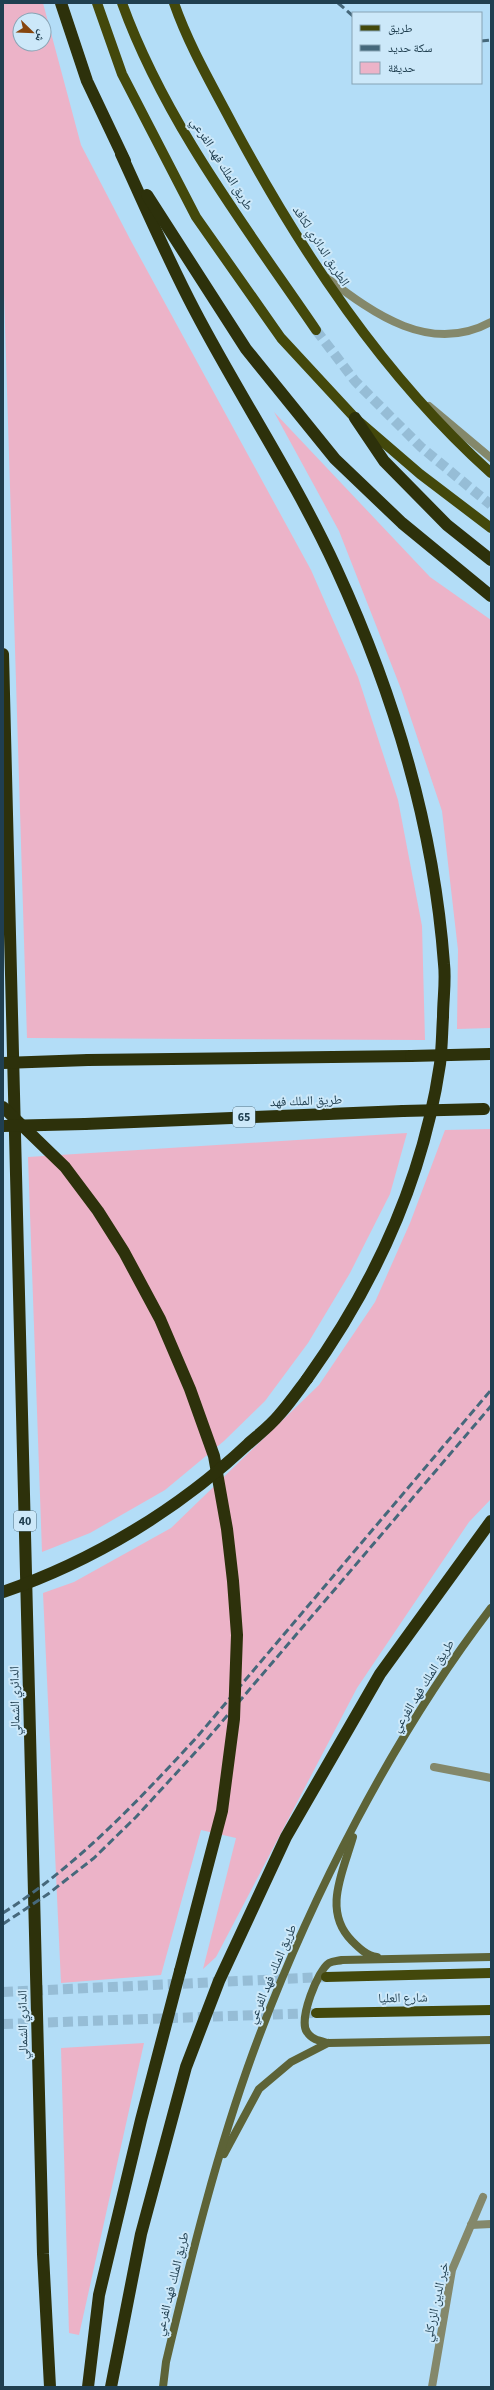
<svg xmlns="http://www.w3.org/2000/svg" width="494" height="2390" font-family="'Source Sans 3','Noto Naskh Arabic',sans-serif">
	<rect width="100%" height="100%" fill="#b3ddf7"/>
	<g fill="#ecb3c8" fill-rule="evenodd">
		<path d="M 3,3 L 43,3 L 81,145 L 131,241 L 311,570 L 358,677 L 398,800 L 422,926 L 425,1040 L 27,1038 L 3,260 ZM 20,20 L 44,20 L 44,44 L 20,44 Z"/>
		<path d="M 274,412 L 430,577 L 491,620 L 491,1028 L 457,1029 L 458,950 L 442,811 L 401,689 L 339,531 Z"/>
		<path d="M 491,1129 L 491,1499 L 469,1522 L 357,1688 L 216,1957 L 203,1969 L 236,1838 L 201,1830 L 161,1975 L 61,1983 L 43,1593 L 74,1582 L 171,1528 L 319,1385 L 375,1302 L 410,1223 L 445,1130 Z"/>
		<path d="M 407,1133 L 390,1194 L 350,1273 L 308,1343 L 265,1401 L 224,1441 L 165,1490 L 90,1533 L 42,1552 L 28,1157 Z"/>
		<path d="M 144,2043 L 79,2335 L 69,2333 L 61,2048 Z"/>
	</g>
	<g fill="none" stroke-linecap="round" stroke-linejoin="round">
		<g stroke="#96bdd6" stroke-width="10" stroke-dasharray="10 5" stroke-linecap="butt">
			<path d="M 316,330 L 355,381 L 421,447 L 491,505"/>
			<path d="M 3,1992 L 326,1977"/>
			<path d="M 3,2024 L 316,2013"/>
		</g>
		<path stroke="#84886b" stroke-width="8" d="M 434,1767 L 491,1778"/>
		<g stroke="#84886b" stroke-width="8">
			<path d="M 327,278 C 374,314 430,355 491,322"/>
			<path d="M 429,406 L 491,458"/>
			<path d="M 471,2225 L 491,2224"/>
			<path d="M 432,2387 L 452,2270 L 483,2197"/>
		</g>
		<g stroke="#5d6337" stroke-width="8">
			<path d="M 353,1837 C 343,1872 322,1911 352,1941 C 359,1948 367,1956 377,1957"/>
			<path d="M 491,1957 L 342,1960 C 338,1961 333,1961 329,1963 C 318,1970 298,2020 307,2032 C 312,2040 320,2041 328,2043 L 491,2040"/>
			<path d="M 224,2154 L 259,2089 L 291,2062 L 328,2043"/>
			<path d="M 163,2387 L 166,2362 C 191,2257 217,2151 254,2050 C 310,1898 393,1736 491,1608"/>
		</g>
		<g stroke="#43480b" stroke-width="10">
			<path d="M 97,3 L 122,74 L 196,217 L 281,338 L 355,418 L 420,474 L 491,528"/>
			<path d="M 122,3 C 165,122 245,226 316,330"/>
			<path d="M 174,3 C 189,46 212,85 233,125 C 301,252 383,376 491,473"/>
			<path d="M 326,1977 L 491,1973"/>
			<path d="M 316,2013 L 491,2010"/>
		</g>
		<g stroke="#2d310b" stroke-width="12">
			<path d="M 61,3 L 87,81 L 125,161"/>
			<path d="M 121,154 C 145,206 168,260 195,311 C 240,397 295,479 336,568 C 393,692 434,827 444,964 C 446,981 443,999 443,1017 C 442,1032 442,1048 440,1064 C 423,1180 375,1284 307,1379"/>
			<path d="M 147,195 L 246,349 L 335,459 L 402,523 L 491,596"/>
			<path d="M 355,418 L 384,461 L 447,525 L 491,560"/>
			<path d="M 3,654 L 43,2254 L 50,2387"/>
			<path d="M 88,1060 L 411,1056"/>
			<path d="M 85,1124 L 403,1111"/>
			<path d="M 88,2387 L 99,2295 L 141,2120 L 180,1971"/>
			<path d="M 111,2387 L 141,2234 L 186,2067 L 219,1981 L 286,1837 L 380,1674 L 491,1521"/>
		</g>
		<g stroke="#46687b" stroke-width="3" stroke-dasharray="8 4" stroke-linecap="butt">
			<path d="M 338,3 L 353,16"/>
			<path d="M 481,41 L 491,40"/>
			<path d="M 3,1913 C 78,1865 137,1802 197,1737 L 491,1390"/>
			<path d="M 3,1924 L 48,1894 L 94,1858 L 136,1817 L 203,1744 L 491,1406"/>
		</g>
		<g stroke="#2d310b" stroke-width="12">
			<path d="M 411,1056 L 490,1054"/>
			<path d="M 3,1063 L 88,1060"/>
			<path d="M 3,1107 L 65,1167 L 98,1211 L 124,1252 L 160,1319 L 190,1389 L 214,1456 L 227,1529 L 233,1581 L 237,1635 L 234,1719 L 222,1811 L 180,1971"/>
			<path d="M 403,1111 L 484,1109"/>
			<path d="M 3,1126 L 85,1124"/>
			<path d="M 3,1592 C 93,1561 179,1509 248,1444 C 258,1435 270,1426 279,1415 C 289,1404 298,1391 307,1379"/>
		</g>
	</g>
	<g text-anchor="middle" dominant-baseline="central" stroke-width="4" stroke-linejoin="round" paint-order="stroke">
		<g fill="#cce8f9" stroke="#547283" stroke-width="1">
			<rect x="233" y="1107" width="22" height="20" rx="3"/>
			<rect x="14" y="1511" width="22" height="20" rx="3"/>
		</g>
		<g font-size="12" font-weight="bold" fill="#203f50">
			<text x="244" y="1117">65</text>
			<text x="25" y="1521">40</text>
		</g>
		<g font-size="13" fill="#203f50" stroke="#cce8f9">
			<text transform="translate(222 164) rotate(58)">طريق الملك فهد الفرعي</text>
			<text transform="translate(321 246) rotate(57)">الطريق الدائري لكافد</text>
			<text transform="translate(306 1101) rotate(-2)">طريق الملك فهد</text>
			<text transform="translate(423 1686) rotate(-58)">طريق الملك فهد الفرعي</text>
			<text transform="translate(15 1701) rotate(-91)">الدائري الشمالي</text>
			<text transform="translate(272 1974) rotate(-67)">طريق الملك فهد الفرعي</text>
			<text transform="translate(403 1998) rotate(-1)">شارع العليا</text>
			<text transform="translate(23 2025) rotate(-91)">الدائري الشمالي</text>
			<text transform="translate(172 2284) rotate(-76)">طريق الملك فهد الفرعي</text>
			<text transform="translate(436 2302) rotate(-78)">خير الدين الزركلي</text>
		</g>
	</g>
	<rect width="494" height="2390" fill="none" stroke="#203f50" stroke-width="8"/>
	<rect x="352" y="12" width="130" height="72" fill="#cce8f9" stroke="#87a4b5"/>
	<rect x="360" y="25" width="20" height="6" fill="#43480b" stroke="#87a4b5"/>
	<text x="388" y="32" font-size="12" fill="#203f50">طريق</text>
	<rect x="360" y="45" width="20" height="6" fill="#46687b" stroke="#87a4b5"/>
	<text x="388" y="52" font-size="12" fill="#203f50">سكة حديد</text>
	<rect x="360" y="62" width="20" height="12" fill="#ecb3c8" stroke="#87a4b5"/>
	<text x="388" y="72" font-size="12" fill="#203f50">حديقة</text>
	<g transform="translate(32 32) rotate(113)"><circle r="19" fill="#cce8f9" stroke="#87a4b5"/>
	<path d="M0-3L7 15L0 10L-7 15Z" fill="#86460e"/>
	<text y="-6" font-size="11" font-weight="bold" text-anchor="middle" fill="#203f50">ش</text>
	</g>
</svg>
